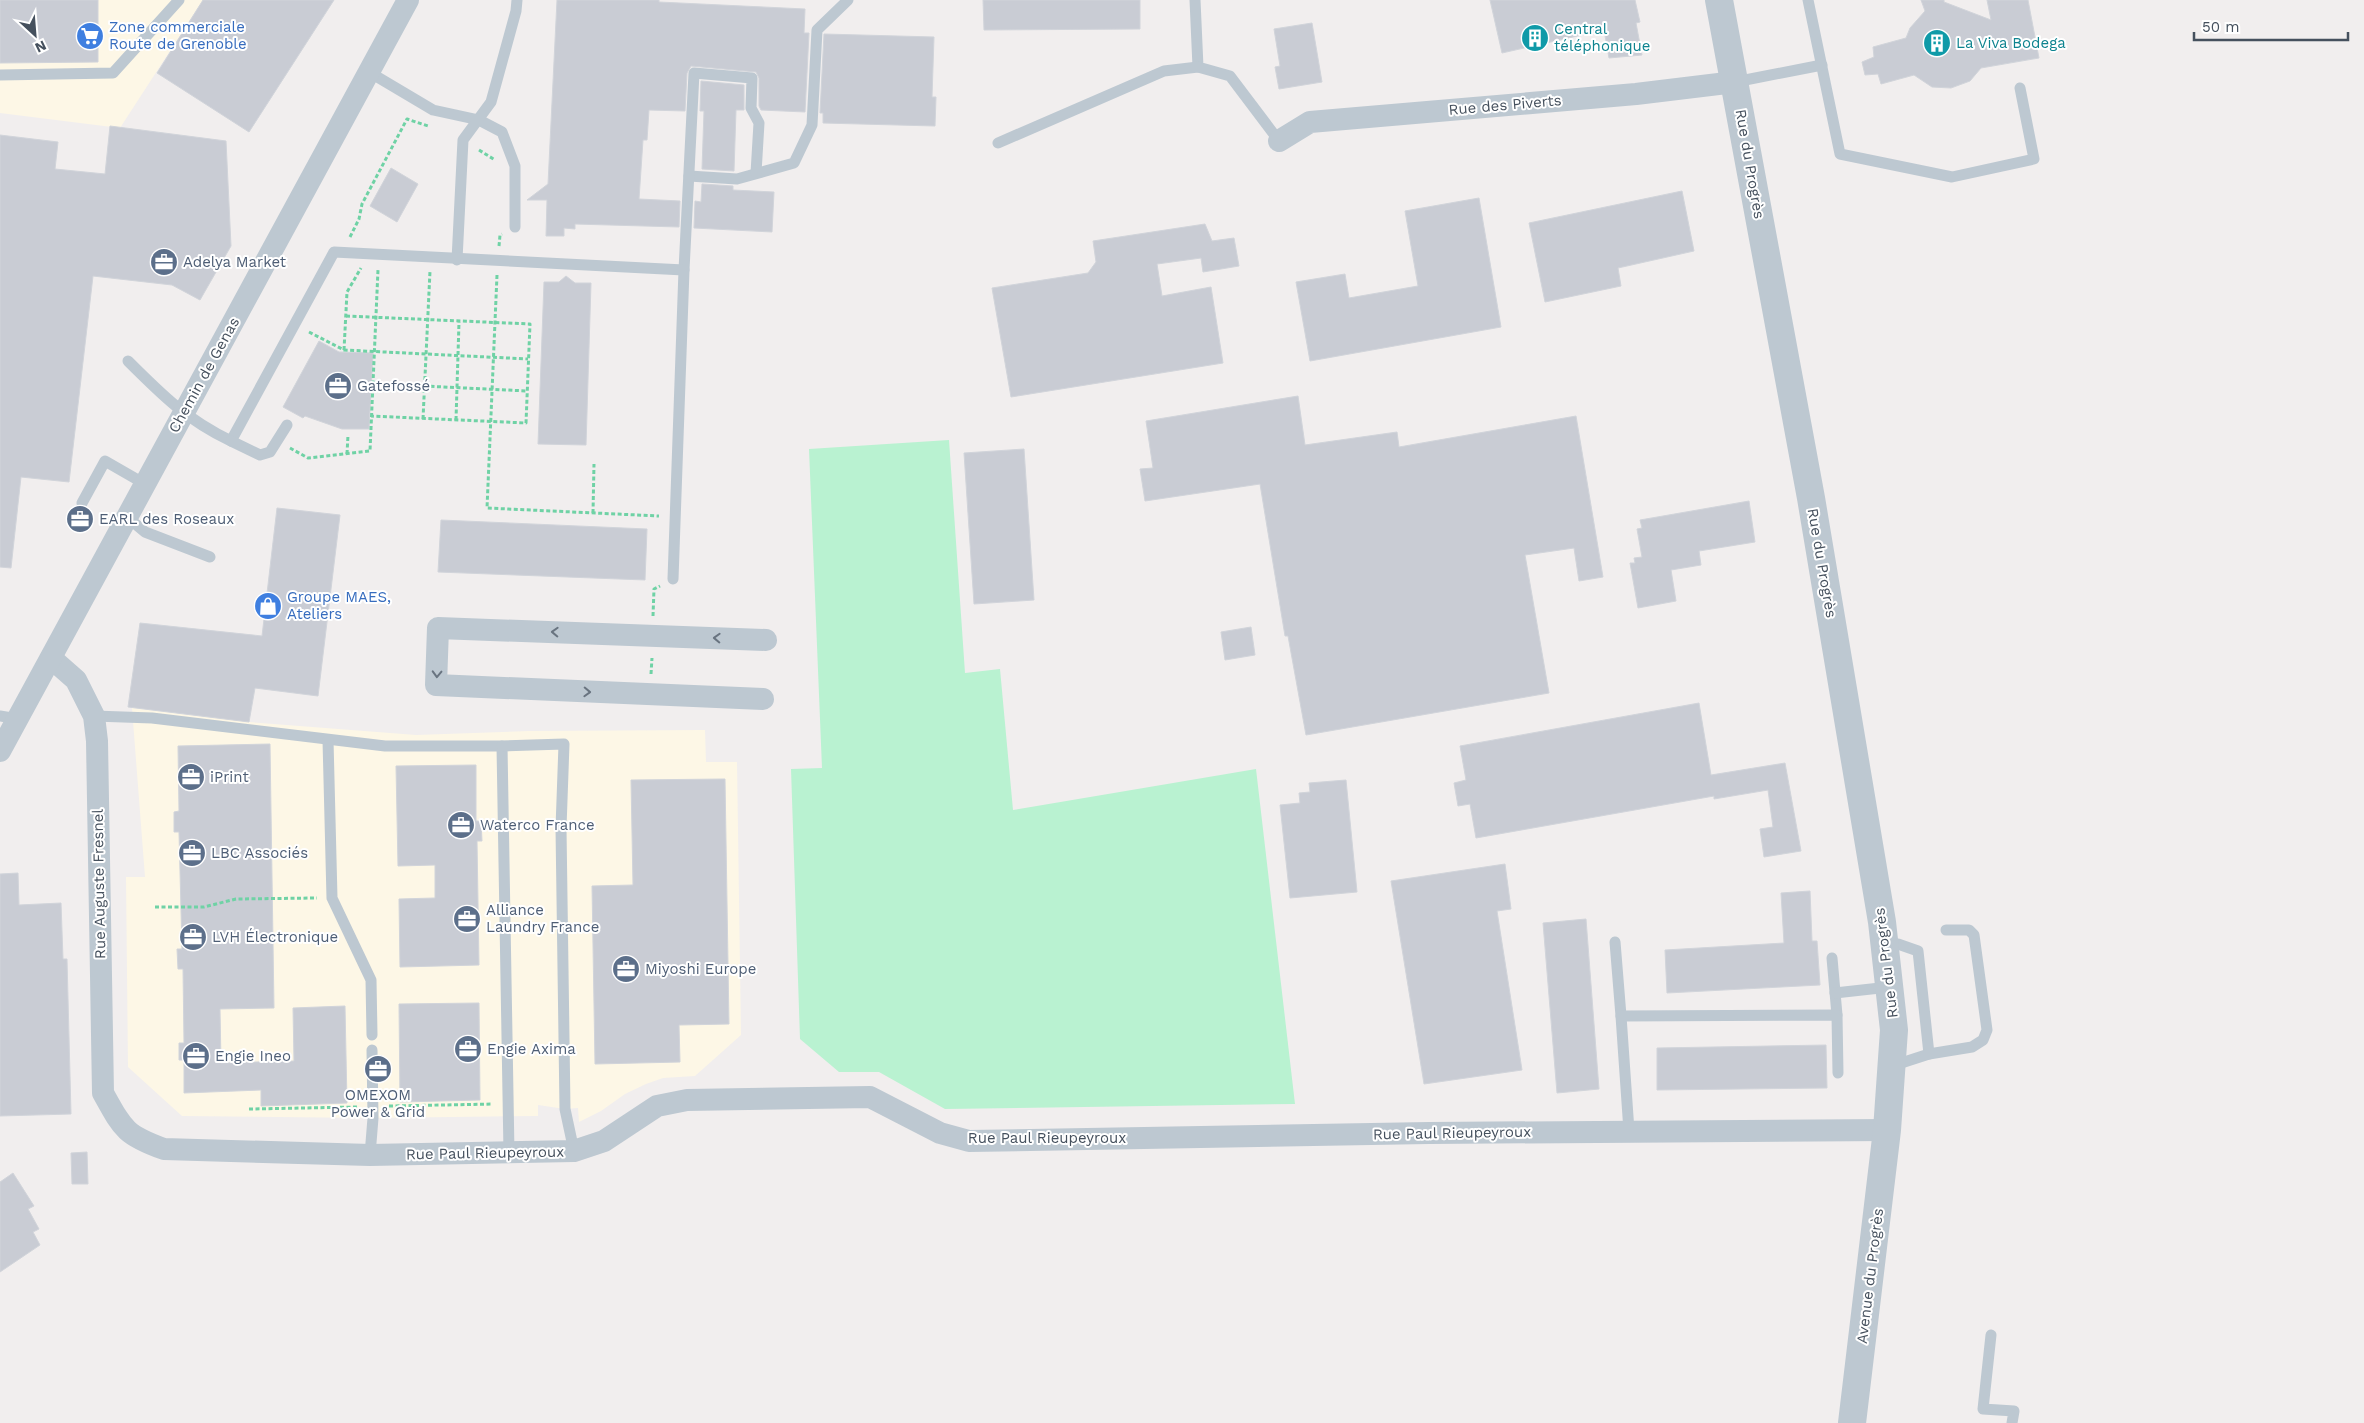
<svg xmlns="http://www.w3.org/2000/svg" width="2364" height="1423" font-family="'Work Sans',sans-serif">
	<rect width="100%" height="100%" fill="#f1eeee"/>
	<g fill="#fdf7e6">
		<path d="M 0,0 L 203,0 L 120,128 L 0,113 Z"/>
		<path d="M 132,708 L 249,722 L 416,735 L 529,731 L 705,730 L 706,762 L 737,762 L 741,1035 L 695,1076 L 663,1078 L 646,1084 L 625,1094 L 601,1111 L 579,1122 L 578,1108 L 565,1109 L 538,1105 L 538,1116 L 373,1118 L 182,1116 L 128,1067 L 126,877 L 145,877 Z"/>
	</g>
	<path fill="#b9f2d1" d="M 949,440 L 965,673 L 1000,669 L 1013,810 L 1256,769 L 1295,1104 L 945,1109 L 879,1072 L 839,1072 L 800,1039 L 791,769 L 822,768 L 809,449 Z"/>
	<g fill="#c9ccd4" stroke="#d1d4da">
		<path d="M 0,0 L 98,0 L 98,62 L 0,63 Z"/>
		<path d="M 203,0 L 334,0 L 249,132 L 157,73 Z"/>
		<path d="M 557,0 L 659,0 L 659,2 L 805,9 L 804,33 L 809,33 L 805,112 L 761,110 L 759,106 L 759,78 L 756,72 L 691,66 L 687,73 L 685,111 L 649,110 L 647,140 L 643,140 L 639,199 L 680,201 L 679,227 L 575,224 L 575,229 L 564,228 L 564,236 L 546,236 L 547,200 L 527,200 L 548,184 Z"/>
		<path d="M 983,0 L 1140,0 L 1140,29 L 984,30 Z"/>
		<path d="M 1490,0 L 1635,0 L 1640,22 L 1636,23 L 1642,55 L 1609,58 L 1604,30 L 1502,53 Z"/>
		<path d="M 1921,0 L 1944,0 L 1944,2 L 1991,20 L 1987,0 L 2028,0 L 2039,58 L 1981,68 L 1970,81 L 1951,88 L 1932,87 L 1914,75 L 1881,84 L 1878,74 L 1865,75 L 1862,62 L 1874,57 L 1873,47 L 1906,38 L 1910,28 L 1925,11 Z"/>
		<path d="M 1312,23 L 1322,82 L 1279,89 L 1275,67 L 1280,66 L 1274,29 Z"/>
		<path d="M 824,34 L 934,37 L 932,97 L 936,97 L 935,126 L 823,123 L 823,113 L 820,113 Z"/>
		<path d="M 701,81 L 744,85 L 744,110 L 736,110 L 734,171 L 702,169 L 704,111 L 700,111 Z"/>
		<path d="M 110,126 L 226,141 L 231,246 L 200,300 L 172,285 L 93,276 L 69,482 L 21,477 L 11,568 L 0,567 L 0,135 L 58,142 L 55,169 L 105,174 Z"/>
		<path d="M 391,168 L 418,184 L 397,222 L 370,206 Z"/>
		<path d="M 702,184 L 733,186 L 733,190 L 774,192 L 772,232 L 694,228 L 695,201 L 701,202 Z"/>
		<path d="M 1682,191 L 1694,251 L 1618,268 L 1621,286 L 1545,302 L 1529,223 Z"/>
		<path d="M 1479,198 L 1501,327 L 1310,361 L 1296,282 L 1345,274 L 1349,298 L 1418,286 L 1405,211 Z"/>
		<path d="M 1205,224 L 1212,241 L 1234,238 L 1239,266 L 1203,272 L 1201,258 L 1157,264 L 1162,296 L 1211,287 L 1223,363 L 1011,397 L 992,288 L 1088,273 L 1096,262 L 1093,241 Z"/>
		<path d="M 566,276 L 575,283 L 591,283 L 586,445 L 538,444 L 544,282 L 559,282 Z"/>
		<path d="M 319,341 L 339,352 L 373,353 L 369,429 L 342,429 L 305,416 L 303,418 L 283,407 Z"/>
		<path d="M 1298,396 L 1305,445 L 1397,432 L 1399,447 L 1576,416 L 1603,577 L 1579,581 L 1574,548 L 1525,555 L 1549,693 L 1306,735 L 1288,636 L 1285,636 L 1260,484 L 1145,501 L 1140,469 L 1153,468 L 1146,421 Z"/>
		<path d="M 1024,449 L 1034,600 L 974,604 L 964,453 Z"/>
		<path d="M 1749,501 L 1755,542 L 1699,551 L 1701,565 L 1671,570 L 1676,601 L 1638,608 L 1630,563 L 1635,563 L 1634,558 L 1642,557 L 1637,529 L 1642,528 L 1640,520 Z"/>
		<path d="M 277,508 L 340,515 L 318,696 L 255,688 L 249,722 L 128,707 L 140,623 L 262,636 Z"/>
		<path d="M 441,520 L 647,529 L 645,580 L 438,572 Z"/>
		<path d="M 1251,627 L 1255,655 L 1225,660 L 1221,632 Z"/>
		<path d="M 1699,703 L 1711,775 L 1785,763 L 1801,851 L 1764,857 L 1760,829 L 1773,827 L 1768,790 L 1714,799 L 1714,796 L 1476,838 L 1470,804 L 1458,806 L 1454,783 L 1466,780 L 1460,746 Z"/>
		<path d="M 270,744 L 274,1008 L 220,1009 L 221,1063 L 294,1061 L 293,1008 L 345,1006 L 347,1103 L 261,1106 L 261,1090 L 184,1093 L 184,1060 L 179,1060 L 179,1043 L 184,1043 L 183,969 L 178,969 L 177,949 L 182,949 L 179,832 L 174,832 L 174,812 L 179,811 L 178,746 Z"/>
		<path d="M 476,765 L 476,821 L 481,821 L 482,841 L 477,841 L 479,965 L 400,967 L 399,899 L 435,898 L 435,865 L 398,866 L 396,766 Z"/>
		<path d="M 725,779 L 729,1024 L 679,1025 L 680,1062 L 595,1064 L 592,886 L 633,885 L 631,780 Z"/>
		<path d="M 1346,780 L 1357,892 L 1290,898 L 1280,805 L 1300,803 L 1299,793 L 1310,792 L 1309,783 Z"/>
		<path d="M 1505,864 L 1511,909 L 1497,911 L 1522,1070 L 1424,1084 L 1391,881 Z"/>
		<path d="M 18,873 L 19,905 L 61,903 L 63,959 L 67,959 L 71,1114 L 0,1116 L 0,874 Z"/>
		<path d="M 1810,891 L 1812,941 L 1817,941 L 1820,985 L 1667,993 L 1665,950 L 1784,943 L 1781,893 Z"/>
		<path d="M 1586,919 L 1599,1089 L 1557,1093 L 1543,923 Z"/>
		<path d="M 479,1003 L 480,1100 L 400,1102 L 399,1004 Z"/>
		<path d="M 1826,1045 L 1827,1088 L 1657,1090 L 1657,1048 Z"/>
		<path d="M 87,1152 L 88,1184 L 72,1184 L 71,1153 Z"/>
		<path d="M 13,1173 L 34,1206 L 28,1209 L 39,1229 L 33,1232 L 40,1245 L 0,1272 L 0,1182 Z"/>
	</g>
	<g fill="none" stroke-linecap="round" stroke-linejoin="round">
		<g stroke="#6fd2a5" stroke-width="3" stroke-dasharray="4 2.5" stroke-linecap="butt">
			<path d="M 479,150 L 495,160"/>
			<path d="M 350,237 L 359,219 L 362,204 L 407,119 L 428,126"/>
			<path d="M 499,246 L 500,235 L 502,234"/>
			<path d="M 497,275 L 487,508 L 659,516"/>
			<path d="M 346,316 L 530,324 L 526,423 L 371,416"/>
			<path d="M 309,332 L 344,350 L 528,359"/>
			<path d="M 344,350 L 347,292 L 361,268"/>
			<path d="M 424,386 L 527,391"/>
			<path d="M 423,419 L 430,271"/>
			<path d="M 456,420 L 459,322"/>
			<path d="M 290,448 L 308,458 L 370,451 L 378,270"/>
			<path d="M 347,454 L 348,435"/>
			<path d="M 593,513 L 594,464"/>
			<path d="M 653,616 L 654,589 L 660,586"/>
			<path d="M 651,674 L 652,658"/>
			<path d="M 155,907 L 204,907 L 236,899 L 317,898"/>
			<path d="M 389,1106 L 493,1104"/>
			<path d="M 249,1109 L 358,1107"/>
		</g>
		<g stroke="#bdc8d1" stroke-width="11">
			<path d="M 1195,0 L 1198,67 L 1230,76 L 1279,141"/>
			<path d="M 1808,0 L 1840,154 L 1952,177 L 2034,159 L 2020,88"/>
			<path d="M 369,72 L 433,110 L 479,120 L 502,132 L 515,166 L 515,227"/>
			<path d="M 0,75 L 113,73 L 179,0"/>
			<path d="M 1735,82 L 1822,65"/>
			<path d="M 998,143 L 1164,71 L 1198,67"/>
			<path d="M 689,176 L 737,179 L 794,163 L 812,125 L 817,30 L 848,0"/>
			<path d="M 457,260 L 463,140 L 491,102 L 516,11 L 517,0"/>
			<path d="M 684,270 L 694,73 L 752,78 L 751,108 L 759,123 L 756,173"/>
			<path d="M 128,361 C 162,395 187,420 231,441 L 334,252 L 684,270 L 673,579"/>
			<path d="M 231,441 L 260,455 L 270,452 L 287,425"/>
			<path d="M 82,503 L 105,461 L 145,484"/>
			<path d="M 127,517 L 145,532 L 210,557"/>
			<path d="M 0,716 L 18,719"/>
			<path d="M 94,716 L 152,718 L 385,746 L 502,746 L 509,1153"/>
			<path d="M 328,740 L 332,898 L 371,980 L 372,1035"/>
			<path d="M 502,746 L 564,744 L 561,828 L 565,1109 L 574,1151"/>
			<path d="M 1615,942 L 1621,1016"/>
			<path d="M 1885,946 L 1898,944 L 1918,951 L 1929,1054"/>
			<path d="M 1832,958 L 1837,1015"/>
			<path d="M 1835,993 L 1889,987"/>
			<path d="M 1892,1066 L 1929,1054 L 1972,1047 L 1983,1040 L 1987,1030 L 1974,935 L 1969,930 L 1946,930"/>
			<path d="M 1629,1131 L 1621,1016 L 1837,1015 L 1838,1073"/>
			<path d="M 370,1155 L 373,1118 L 372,1050"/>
			<path d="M 1991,1335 L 1983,1409 L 2014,1411 L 2012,1423"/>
		</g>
		<g stroke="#bdc8d1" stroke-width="22">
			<path d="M 1279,141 L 1310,122 L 1636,94 L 1735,82"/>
			<path d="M 51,658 L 76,680 L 94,716 L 97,741 L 103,1093 C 123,1129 125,1135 164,1149 L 370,1155 L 574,1151 L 604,1141 L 657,1106 L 687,1100 L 870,1097 L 940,1133 L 969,1141 L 1429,1133 L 1887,1130"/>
			<path d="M 763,699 L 436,685 L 438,628 L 766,640"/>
			<path d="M 0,751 L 408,0"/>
		</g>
		<path stroke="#bdc8d1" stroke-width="28" d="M 1719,0 L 1811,498 L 1882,922 L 1894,1030 L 1887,1130 L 1852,1423"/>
	</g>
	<defs><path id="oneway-chevron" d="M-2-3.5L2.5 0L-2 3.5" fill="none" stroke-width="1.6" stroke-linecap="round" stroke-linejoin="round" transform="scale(1.25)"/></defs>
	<g stroke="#697480">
		<use href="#oneway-chevron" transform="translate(555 632) rotate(-178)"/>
		<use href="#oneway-chevron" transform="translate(717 638) rotate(-178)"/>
		<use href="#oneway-chevron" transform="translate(437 674) rotate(92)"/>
		<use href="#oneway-chevron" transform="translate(587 692) rotate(2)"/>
	</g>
	<defs>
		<g id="supermarket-disc" transform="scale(1.4375)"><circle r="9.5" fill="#3f7fe0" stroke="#fff"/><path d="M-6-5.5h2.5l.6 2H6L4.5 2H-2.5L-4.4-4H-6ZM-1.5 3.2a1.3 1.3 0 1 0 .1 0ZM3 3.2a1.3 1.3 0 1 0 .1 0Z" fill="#fff"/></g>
		<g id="building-disc" transform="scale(1.4375)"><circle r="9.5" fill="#0f9aa8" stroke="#fff"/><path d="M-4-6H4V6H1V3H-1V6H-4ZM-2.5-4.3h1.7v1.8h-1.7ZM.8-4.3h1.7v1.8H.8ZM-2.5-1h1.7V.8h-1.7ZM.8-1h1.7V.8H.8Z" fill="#fff"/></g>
		<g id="office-disc" transform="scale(1.4375)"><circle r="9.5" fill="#5c6f8a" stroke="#fff"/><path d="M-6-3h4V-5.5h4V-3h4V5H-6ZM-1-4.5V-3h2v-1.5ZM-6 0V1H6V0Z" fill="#fff"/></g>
		<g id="shop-disc" transform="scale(1.4375)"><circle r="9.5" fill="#3f7fe0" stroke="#fff"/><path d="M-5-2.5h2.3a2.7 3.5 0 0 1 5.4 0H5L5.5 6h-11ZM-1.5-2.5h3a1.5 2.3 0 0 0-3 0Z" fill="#fff"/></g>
	</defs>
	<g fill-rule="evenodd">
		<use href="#supermarket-disc" x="90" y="36"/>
		<use href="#building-disc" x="1535" y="38"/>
		<use href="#building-disc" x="1937" y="43"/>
		<use href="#office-disc" x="164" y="262"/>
		<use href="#office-disc" x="338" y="386"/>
		<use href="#office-disc" x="80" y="519"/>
		<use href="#shop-disc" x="268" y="606"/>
		<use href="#office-disc" x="191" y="777"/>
		<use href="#office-disc" x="461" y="825"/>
		<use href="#office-disc" x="192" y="853"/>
		<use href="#office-disc" x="467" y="919"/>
		<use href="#office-disc" x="193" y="937"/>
		<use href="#office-disc" x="626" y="969"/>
		<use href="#office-disc" x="468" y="1049"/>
		<use href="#office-disc" x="196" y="1056"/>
		<use href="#office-disc" x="378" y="1069"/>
	</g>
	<g text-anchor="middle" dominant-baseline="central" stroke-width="4" stroke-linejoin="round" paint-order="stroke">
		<g font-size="15" fill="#366cbe" stroke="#fff" text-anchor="start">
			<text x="109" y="27">Zone commerciale<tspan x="109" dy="17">Route de Grenoble</tspan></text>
			<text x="287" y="597">Groupe MAES,<tspan x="287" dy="17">Ateliers</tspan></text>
		</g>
		<g font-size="15" fill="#0d838f" stroke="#fff" text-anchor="start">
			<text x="1554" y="29">Central<tspan x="1554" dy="17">téléphonique</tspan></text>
			<text x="1956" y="43">La Viva Bodega</text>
		</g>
		<g font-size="15" fill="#45505d" stroke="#fff">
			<text transform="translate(1505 105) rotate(-5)">Rue des Piverts</text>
			<text transform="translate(1750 164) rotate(80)">Rue du Progrès</text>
			<text transform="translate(204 375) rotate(-61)">Chemin de Genas</text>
			<text transform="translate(1822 563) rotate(80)">Rue du Progrès</text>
			<text transform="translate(99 884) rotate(-91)">Rue Auguste Fresnel</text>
			<text transform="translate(1886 963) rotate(-97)">Rue du Progrès</text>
			<text transform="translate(1452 1133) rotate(-1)">Rue Paul Rieupeyroux</text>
			<text x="1047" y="1138">Rue Paul Rieupeyroux</text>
			<text transform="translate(485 1153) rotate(-1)">Rue Paul Rieupeyroux</text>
			<text transform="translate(1870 1276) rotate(-83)">Avenue du Progrès</text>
		</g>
		<g font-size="15" fill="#4e5e75" stroke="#fff" text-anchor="start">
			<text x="183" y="262">Adelya Market</text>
			<text x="357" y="386">Gatefossé</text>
			<text x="99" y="519">EARL des Roseaux</text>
			<text x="210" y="777">iPrint</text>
			<text x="480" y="825">Waterco France</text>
			<text x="211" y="853">LBC Associés</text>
			<text x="486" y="910">Alliance<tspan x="486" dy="17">Laundry France</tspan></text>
			<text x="212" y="937">LVH Électronique</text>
			<text x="645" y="969">Miyoshi Europe</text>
			<text x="487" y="1049">Engie Axima</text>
			<text x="215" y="1056">Engie Ineo</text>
			<text x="378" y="1095" text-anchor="middle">OMEXOM<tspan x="378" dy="17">Power &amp; Grid</tspan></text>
		</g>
	</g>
	<g transform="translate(35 35) rotate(154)" stroke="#ffffff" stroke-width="4" paint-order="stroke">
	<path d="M0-4L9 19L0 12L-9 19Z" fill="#45505d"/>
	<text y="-8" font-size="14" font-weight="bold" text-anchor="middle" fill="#45505d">N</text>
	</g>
	<path d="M2194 32v8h154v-8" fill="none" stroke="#45505d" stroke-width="2.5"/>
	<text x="2202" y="32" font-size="15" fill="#45505d" stroke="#ffffff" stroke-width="4" paint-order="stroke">50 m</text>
</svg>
